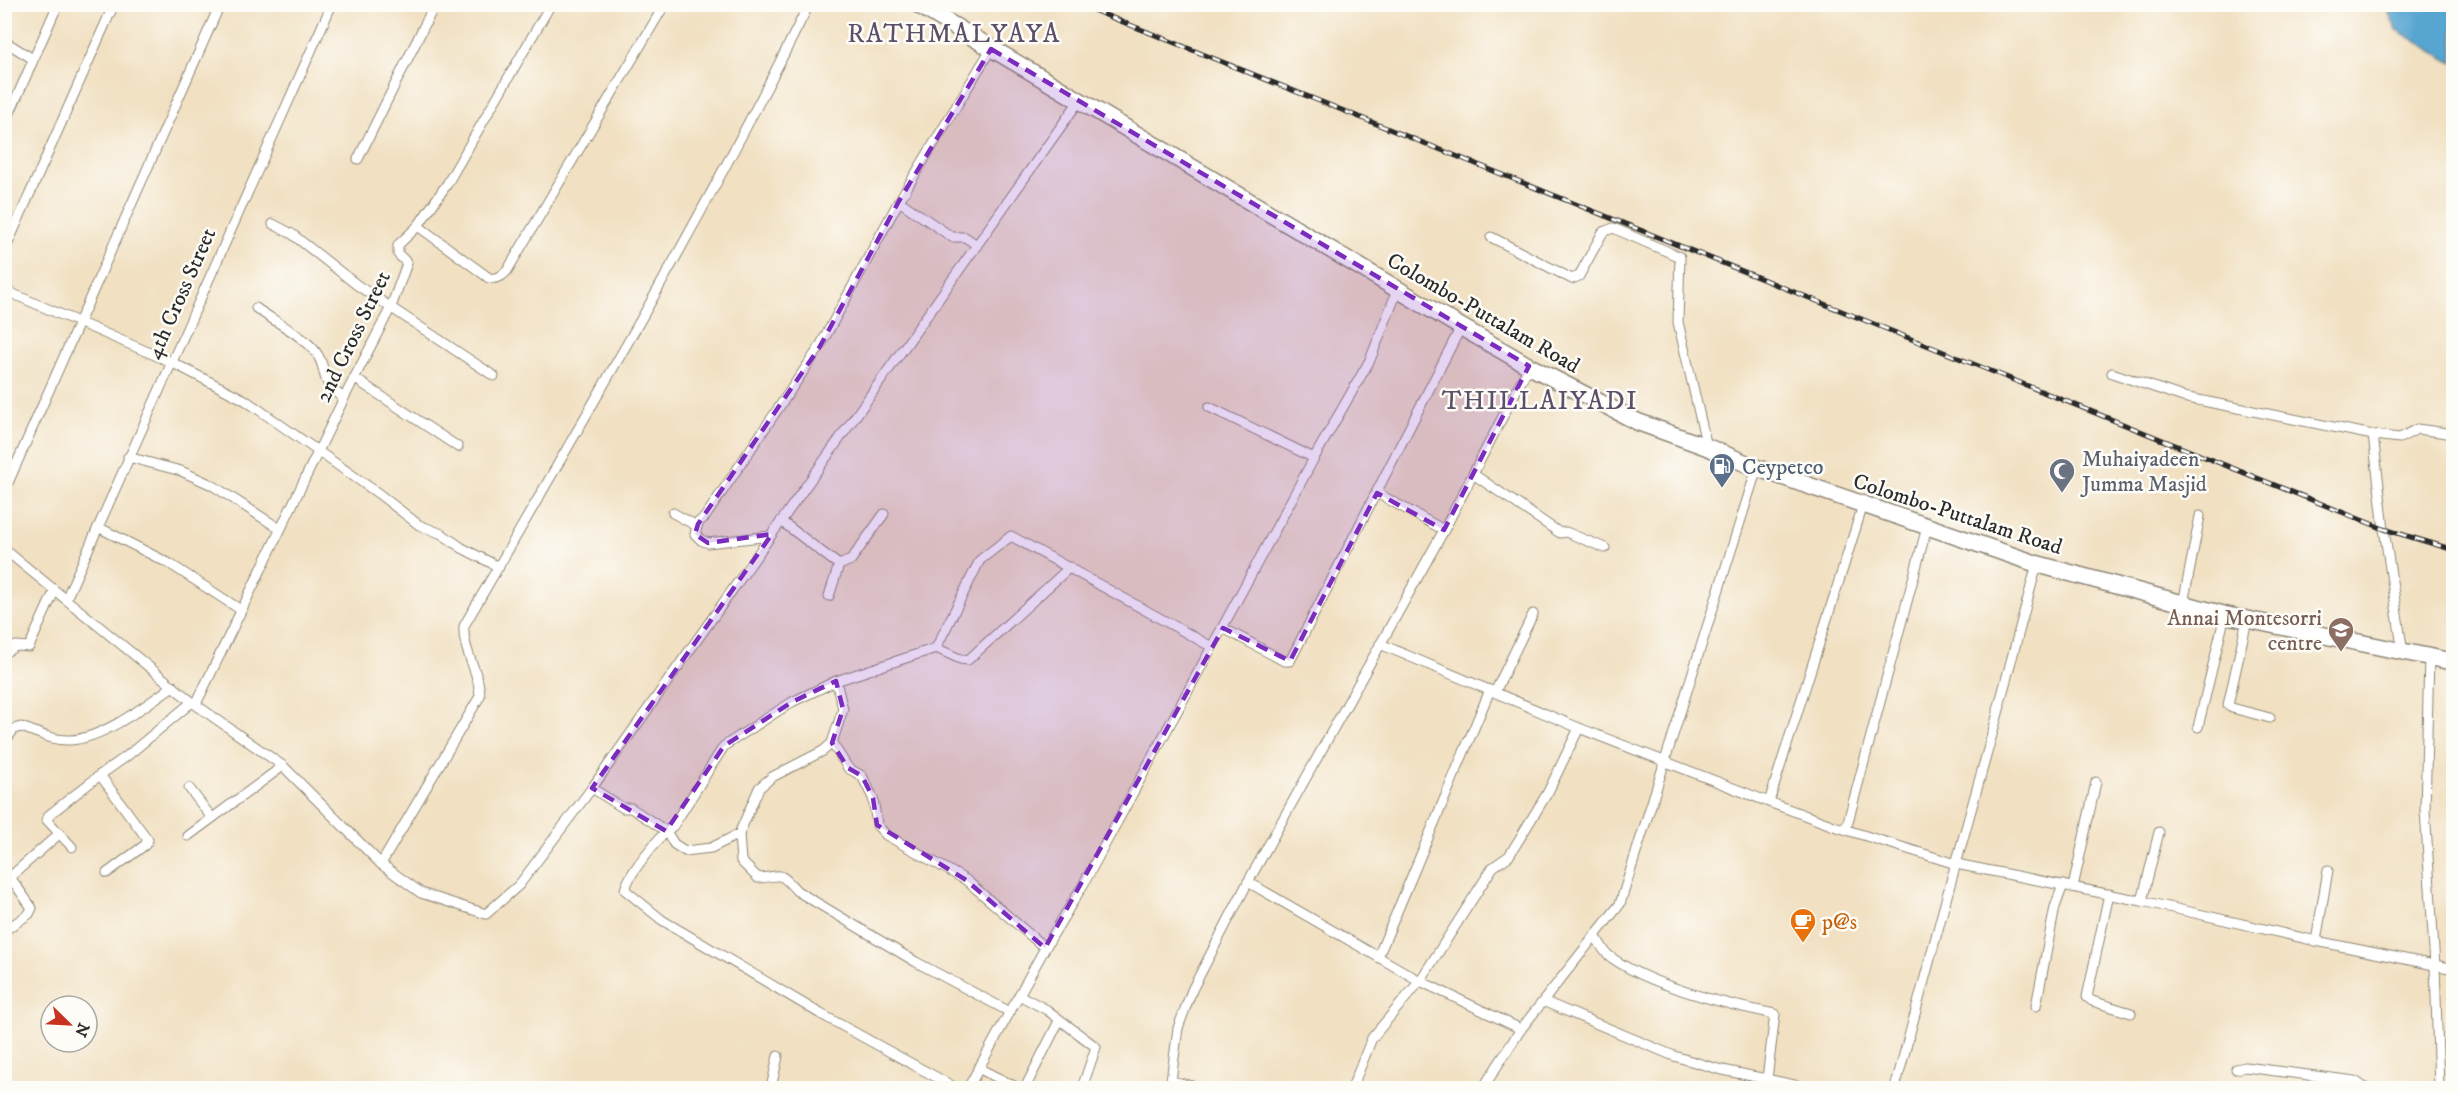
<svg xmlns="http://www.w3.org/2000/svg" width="2458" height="1093" viewBox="0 0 2458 1093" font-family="'IM FELL DW Pica',serif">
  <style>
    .water { fill: #57a6d1; stroke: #41687e; stroke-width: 1.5 }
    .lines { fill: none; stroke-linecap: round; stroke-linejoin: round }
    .street-casing { stroke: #8e8676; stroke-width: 11 }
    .highway-casing { stroke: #8e8676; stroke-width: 19 }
    .street { stroke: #fff; stroke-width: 9 }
    .highway { stroke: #fff; stroke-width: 16 }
    .rail-casing { stroke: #2b2b2b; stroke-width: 5 }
    .rail { stroke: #fdfcf7; stroke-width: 3; stroke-dasharray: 9; stroke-linecap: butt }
    .marked { fill: #7b2cbf; fill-opacity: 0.2; stroke: #7b2cbf; stroke-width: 4.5; stroke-dasharray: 12 8; stroke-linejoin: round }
    .labels { text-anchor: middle; stroke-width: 5; stroke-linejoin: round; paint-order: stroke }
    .street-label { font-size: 22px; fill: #2b2b2b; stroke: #fdfcf7 }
    .worship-label { font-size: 22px; fill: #5b616d; stroke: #fdfcf7; text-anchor: start }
    .service-label { font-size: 22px; fill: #4e5e75; stroke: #fdfcf7; text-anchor: start }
    .education-label { font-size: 22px; fill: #785e54; stroke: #fdfcf7; text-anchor: end }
    .food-label { font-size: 22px; fill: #c56008; stroke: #fdfcf7; text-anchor: start }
    .quarter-label { font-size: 26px; letter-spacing: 1.5px; fill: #5c4f69; stroke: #fdfcf7 }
  </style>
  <rect width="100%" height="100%" fill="#fdfcf7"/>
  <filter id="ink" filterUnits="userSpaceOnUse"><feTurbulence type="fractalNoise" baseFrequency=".0167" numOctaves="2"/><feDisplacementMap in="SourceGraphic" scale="12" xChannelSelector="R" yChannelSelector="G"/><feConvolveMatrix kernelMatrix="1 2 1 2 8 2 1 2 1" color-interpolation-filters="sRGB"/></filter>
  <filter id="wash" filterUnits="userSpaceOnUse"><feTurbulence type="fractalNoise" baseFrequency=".008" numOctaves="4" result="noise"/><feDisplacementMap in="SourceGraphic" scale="24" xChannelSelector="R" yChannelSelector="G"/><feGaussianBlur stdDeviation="1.35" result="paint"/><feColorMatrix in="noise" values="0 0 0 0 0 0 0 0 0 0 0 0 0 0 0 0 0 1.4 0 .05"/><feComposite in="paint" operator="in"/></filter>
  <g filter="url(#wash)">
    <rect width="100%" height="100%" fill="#f1e0c1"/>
    <path class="water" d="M2385,5H2453V63L2397,30Z"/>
  </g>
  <g filter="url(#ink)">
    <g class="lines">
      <g class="street-casing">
        <g id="street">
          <path d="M4,41L33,59"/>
          <path d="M4,126L58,4"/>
          <path d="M358,159L435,4"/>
          <path d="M899,201L952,237H965L977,245"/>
          <path d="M273,224L292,234L357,285L494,376"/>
          <path d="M418,226L489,278C497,279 501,277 507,271L665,4"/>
          <path d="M1491,237L1572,279L1579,276L1603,232L1613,228L1680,257L1678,322L1707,447"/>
          <path d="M4,252L114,4"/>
          <path d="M4,290L171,362L245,400L379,494L419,525L442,534L462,548L499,567"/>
          <path d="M256,308C272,320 304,336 315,351C330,370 316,381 344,398"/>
          <path d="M2112,373L2183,397L2373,435L2400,438L2417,429L2454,434"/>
          <path d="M354,378L458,447"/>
          <path d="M1209,407L1314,458"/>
          <path d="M2373,435L2384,529L2403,653"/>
          <path d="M128,457L181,471L212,485L280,529"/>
          <path d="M1473,474L1560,533L1566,532L1605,548"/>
          <path d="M4,492L218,9L217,4"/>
          <path d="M1377,493L1444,530"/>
          <path d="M673,513L695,525L705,517L819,348L899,201L991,49"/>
          <path d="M781,521L839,565"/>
          <path d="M698,524L695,534L701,540L708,543L770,536"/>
          <path d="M98,527L170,564L241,610"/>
          <path d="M4,549L192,702L283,766L381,864L480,696C480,672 462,651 464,626C583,421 704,217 809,4"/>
          <path d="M839,565L851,560L884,514"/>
          <path d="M1070,567L968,660L960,659L936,648L980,560L1011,536L1212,647"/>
          <path d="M829,596L839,565"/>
          <path d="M66,599L332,4"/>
          <path d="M2183,604L2200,516"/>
          <path d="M2247,620L2228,705L2232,708L2270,718"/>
          <path d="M1223,628L1284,661H1290L1461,327"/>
          <path d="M1380,644L1579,728L1769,802L1834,826L1956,864"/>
          <path d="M936,648L836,681L792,702L724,746L673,826C660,835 628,874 625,890L662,920L819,1013L956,1088"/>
          <path d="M4,653L16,646L29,647L54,592"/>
          <path d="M2429,658L2425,810L2435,966L2439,1088"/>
          <path d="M1495,692L1533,614"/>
          <path d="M196,704L344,398L391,307L406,266L407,263L398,254V245L418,226L447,184L551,4"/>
          <path d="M2000,706L1956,864L2142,901L2316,941L2454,969"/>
          <path d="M1998,710L2037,564"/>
          <path d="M2198,727L2225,615"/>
          <path d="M4,743L14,729L21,727C36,732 53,741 70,740C103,739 146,705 173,686"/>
          <path d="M832,743L848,768L862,776L873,798L877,825L886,835L966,880L1045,948"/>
          <path d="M100,775L148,840L145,845L107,873"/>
          <path d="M189,788L212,818"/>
          <path d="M592,788L623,808H631L666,831L674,844L685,851L711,848L739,834L759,788L772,777L823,751L832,743L843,709L836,681"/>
          <path d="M1769,802L1863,505"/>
          <path d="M1846,829L1927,527"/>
          <path d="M739,834L741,861L758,878C783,877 777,869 797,891L916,962L1010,1012"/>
          <path d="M188,836L283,766"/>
          <path d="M72,847L47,820L49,815L100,775L127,756L192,702"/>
          <path d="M381,864L421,893L486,914L519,885L592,788L1079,101"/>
          <path d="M1248,882L1420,981L1372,1038L1352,1088"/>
          <path d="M2073,887L2096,782"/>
          <path d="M2109,894L2087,997L2092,1001L2131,1013"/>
          <path d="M2142,901L2159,832"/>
          <path d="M4,931L29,914L32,908L10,877L59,834"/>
          <path d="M1595,935C1599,942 1603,950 1608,955C1648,986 1725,1004 1775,1014L1767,1079"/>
          <path d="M2316,941L2328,870"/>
          <path d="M1378,957L1490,690"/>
          <path d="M1019,995L1047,1010L1096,1047L1082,1088"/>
          <path d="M1545,1002L1674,1056L1718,1069L1809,1088"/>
          <path d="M2036,1006L2055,907L2063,885"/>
          <path d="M1521,1029L1420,981L1493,867L1509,856L1548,792L1579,728"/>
          <path d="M978,1068L1018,1088"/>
          <path d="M2236,1069L2245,1067L2355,1081L2365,1088"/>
          <path d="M1171,1081L1201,1088"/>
          <path d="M771,1088L778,1056"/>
          <path d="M968,1088L1045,948L1083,885L1314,458L1370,360L1398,289"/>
          <path d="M1025,1088L1059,1021"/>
          <path d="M1170,1088L1178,1028L1192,990L1248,882L1444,530L1529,366"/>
          <path d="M1483,1088L1521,1029L1620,904L1757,468"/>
          <path d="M1895,1088L1957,859"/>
        </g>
      </g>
      <g class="highway-casing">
        <path id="highway" d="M917,4L1461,327L1529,366L1638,422L1707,447L1757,468L2037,564L2225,615L2454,662"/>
      </g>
      <use href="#street" class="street"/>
      <use href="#highway" class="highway"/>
      <g class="rail-casing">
        <path id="rail" d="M1078,4L2384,529L2454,550"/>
      </g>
      <use href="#rail" class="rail"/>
    </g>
  </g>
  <path class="marked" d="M991,49L1529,366L1444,530L1377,493L1290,661L1223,628L1045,948L966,880L877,825L873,798L862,776L848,768L832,743L843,709L836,681L792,702L724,746L666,831L592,788L772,534L708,543L695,534L698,524L819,348L899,201Z"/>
  <defs>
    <g id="fuel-pin" transform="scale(1.35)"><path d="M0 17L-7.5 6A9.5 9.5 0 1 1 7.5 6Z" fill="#5c6f8a" stroke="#fdfcf7"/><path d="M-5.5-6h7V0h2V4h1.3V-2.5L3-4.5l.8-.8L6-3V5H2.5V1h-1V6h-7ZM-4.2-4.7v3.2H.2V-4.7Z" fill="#fff"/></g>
    <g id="mosque-pin" transform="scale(1.35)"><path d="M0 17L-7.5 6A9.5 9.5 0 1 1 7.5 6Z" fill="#6b7280" stroke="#fdfcf7"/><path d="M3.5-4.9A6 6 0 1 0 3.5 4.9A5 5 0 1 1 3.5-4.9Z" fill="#fff"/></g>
    <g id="school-pin" transform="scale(1.35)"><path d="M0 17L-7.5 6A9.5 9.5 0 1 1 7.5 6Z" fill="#8d6e63" stroke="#fdfcf7"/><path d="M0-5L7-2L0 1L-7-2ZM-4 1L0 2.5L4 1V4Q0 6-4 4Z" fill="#fff"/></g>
    <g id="cafe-pin" transform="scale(1.35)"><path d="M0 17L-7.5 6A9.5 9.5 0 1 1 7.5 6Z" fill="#e8710a" stroke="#fdfcf7"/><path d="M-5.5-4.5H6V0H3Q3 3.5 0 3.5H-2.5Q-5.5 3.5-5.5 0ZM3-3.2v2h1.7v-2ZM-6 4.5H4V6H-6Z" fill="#fff"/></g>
  </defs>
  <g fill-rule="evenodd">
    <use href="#fuel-pin" x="1722" y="466"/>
    <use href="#mosque-pin" x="2062" y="471"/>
    <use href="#school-pin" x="2341" y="630"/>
    <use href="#cafe-pin" x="1803" y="921"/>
  </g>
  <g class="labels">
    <g class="street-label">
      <text transform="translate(180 293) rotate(-66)" y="8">4th Cross Street</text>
      <text transform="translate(1484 312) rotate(30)" y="8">Colombo-Puttalam Road</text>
      <text transform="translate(352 336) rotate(-64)" y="8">2nd Cross Street</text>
      <text transform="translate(1958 513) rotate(18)" y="8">Colombo-Puttalam Road</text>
    </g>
    <g class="worship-label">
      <text x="2082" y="466">Muhaiyadeen<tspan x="2082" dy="25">Jumma Masjid</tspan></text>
    </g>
    <g class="service-label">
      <text x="1742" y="474">Ceypetco</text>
    </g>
    <g class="education-label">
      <text x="2322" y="625">Annai Montesorri<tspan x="2322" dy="25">centre</tspan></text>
    </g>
    <g class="food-label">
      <text x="1822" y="929">p@s</text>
    </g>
    <g class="quarter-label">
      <text x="954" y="42">RATHMALYAYA</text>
      <text x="1540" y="409">THILLAIYADI</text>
    </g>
  </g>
  <rect width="2458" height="1093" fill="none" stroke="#fdfcf7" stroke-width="24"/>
  <g transform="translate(69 1024) rotate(114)"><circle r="28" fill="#fdfcf7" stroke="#a9a8a5" stroke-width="1.5"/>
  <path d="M0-4.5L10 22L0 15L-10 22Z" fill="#c8321e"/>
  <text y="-9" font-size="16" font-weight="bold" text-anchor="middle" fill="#2b2b2b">N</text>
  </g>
</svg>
